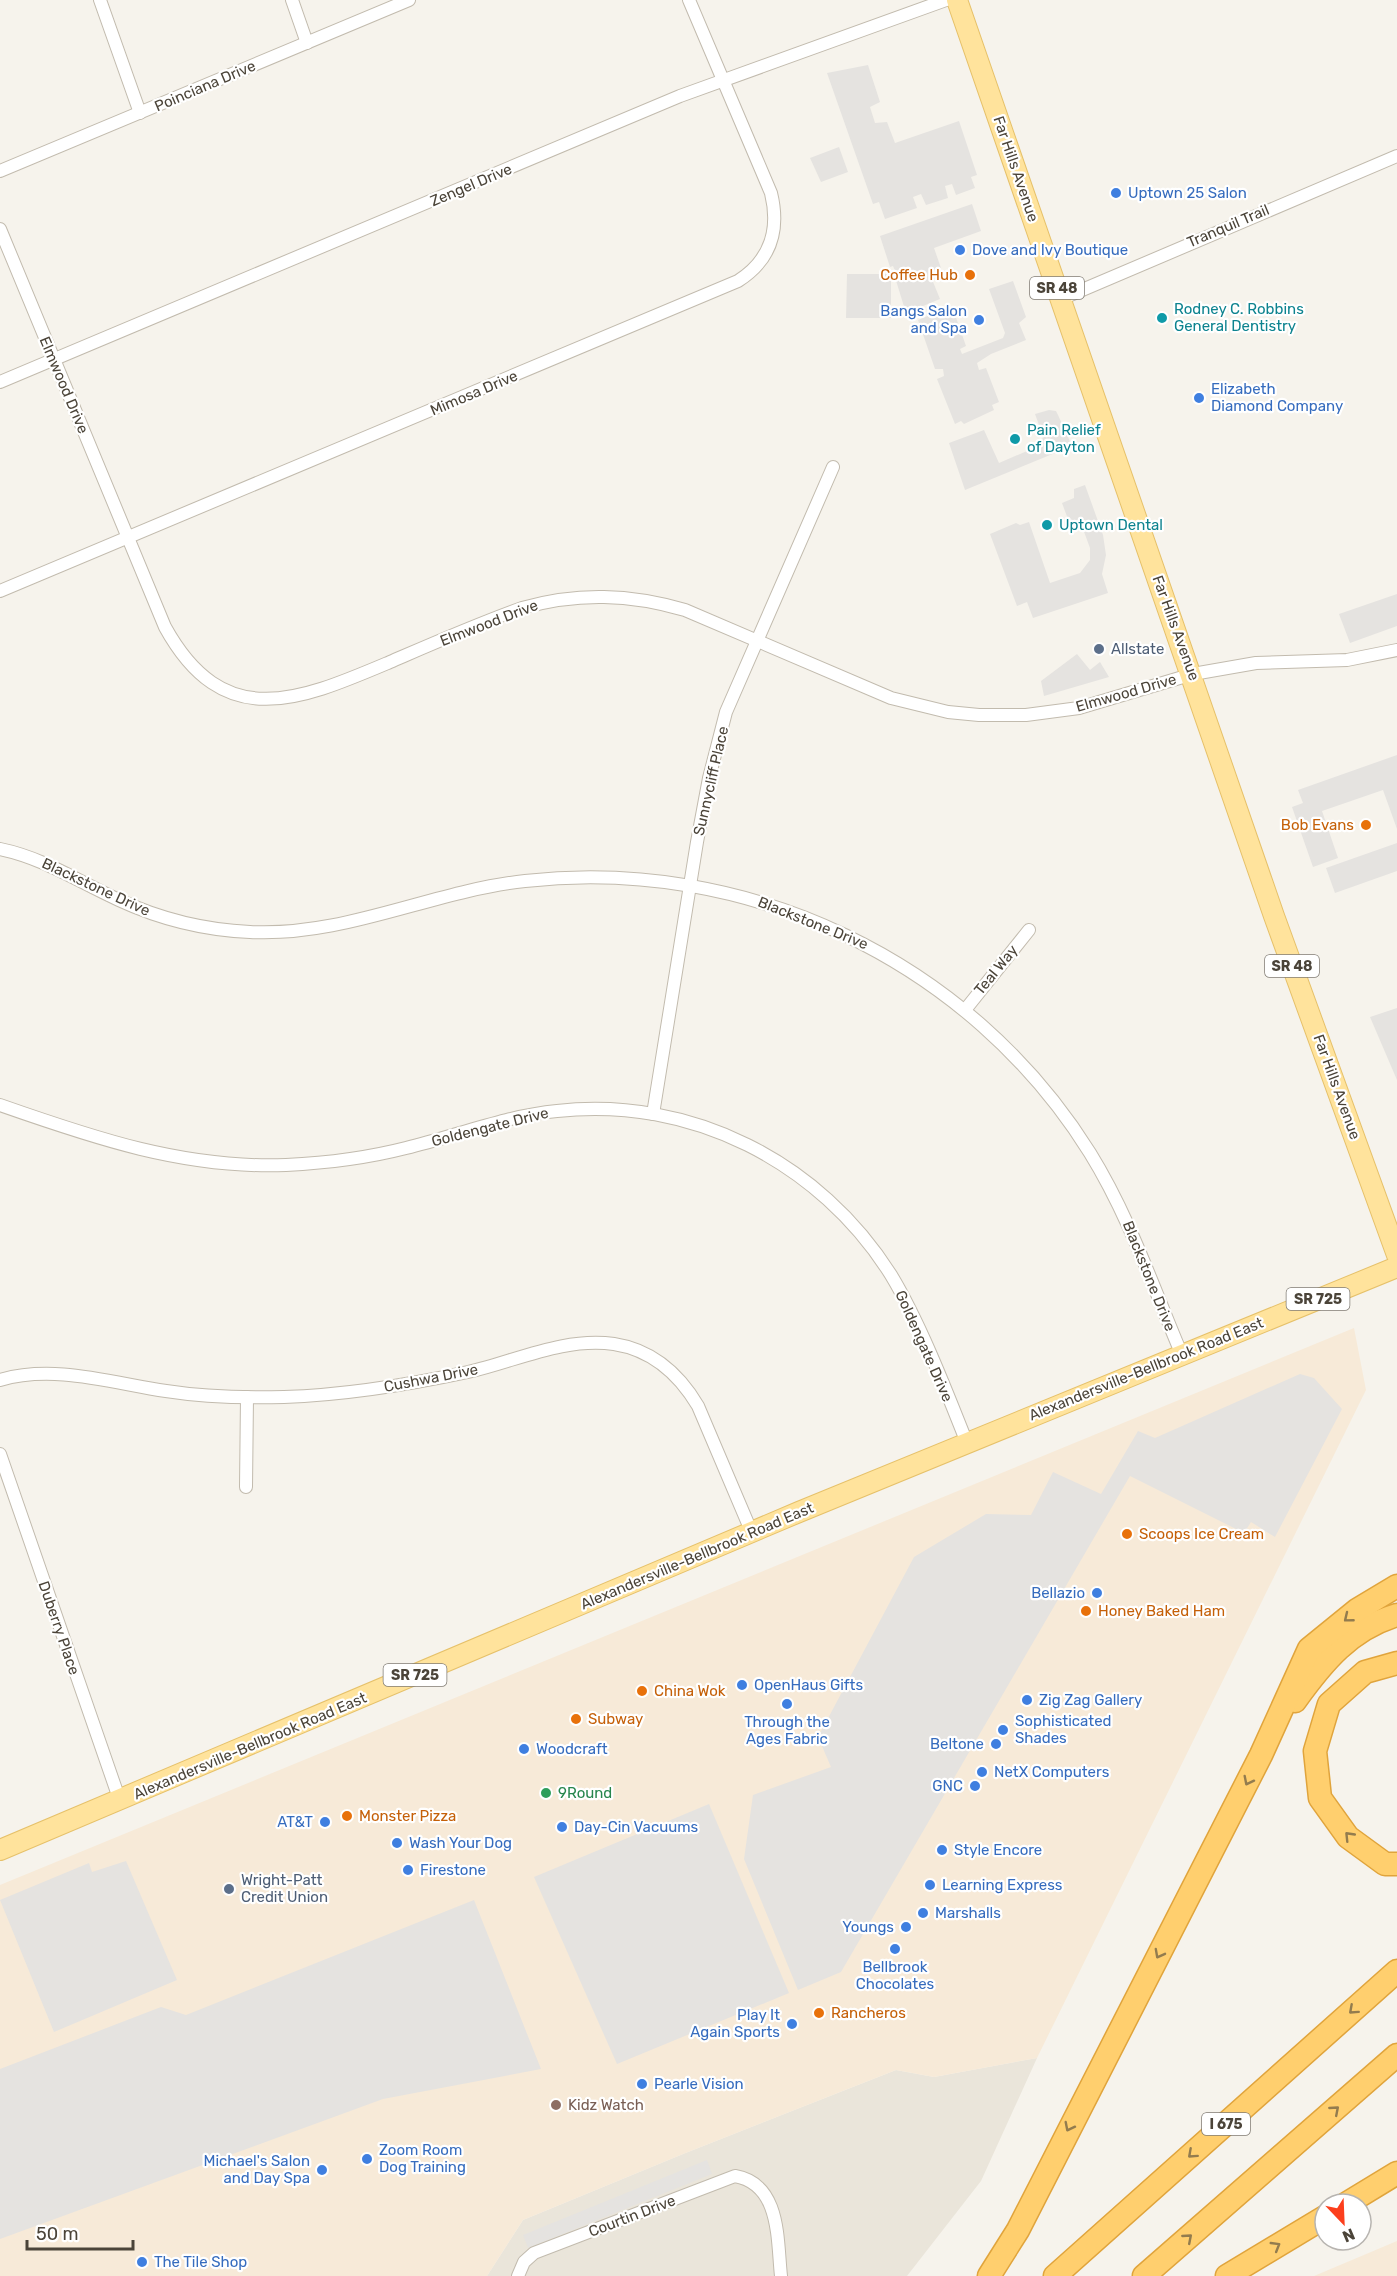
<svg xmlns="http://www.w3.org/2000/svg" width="1397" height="2276" viewBox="0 0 1397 2276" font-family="Rubik,sans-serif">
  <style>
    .residential { fill: #eae5da }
    .commercial { fill: #f7ead8 }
    .parking { fill: #e5e3e0 }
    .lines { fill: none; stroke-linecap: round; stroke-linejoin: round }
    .minor-casing { stroke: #c2bbae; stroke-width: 14 }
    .primary-casing { stroke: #e6c16a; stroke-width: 22 }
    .motorway-casing { stroke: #e0a43c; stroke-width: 25 }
    .minor { stroke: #fff; stroke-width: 12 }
    .primary { stroke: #ffe39c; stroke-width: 20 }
    .motorway { stroke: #ffcf6e; stroke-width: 22 }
    .oneway { stroke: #937c4e }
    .shop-dot { fill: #3f7fe0; stroke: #fff; stroke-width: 2 }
    .food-dot { fill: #e8710a; stroke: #fff; stroke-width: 2 }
    .culture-dot { fill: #0f9aa8; stroke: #fff; stroke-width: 2 }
    .service-dot { fill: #5c6f8a; stroke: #fff; stroke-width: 2 }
    .leisure-dot { fill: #2e9e5b; stroke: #fff; stroke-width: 2 }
    .education-dot { fill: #8d6e63; stroke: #fff; stroke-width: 2 }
    .labels { text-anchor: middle; stroke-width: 4.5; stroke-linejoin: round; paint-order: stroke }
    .shield { fill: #fff; stroke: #817c74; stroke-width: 1.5 }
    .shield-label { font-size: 14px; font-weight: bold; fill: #4b4439 }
    .street-label { font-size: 15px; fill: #4b4439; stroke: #fff }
    .shop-label { font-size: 15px; fill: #366cbe; stroke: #fff; text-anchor: start }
    .food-label { font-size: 15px; fill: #c56008; stroke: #fff; text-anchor: start }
    .culture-label { font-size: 15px; fill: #0d838f; stroke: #fff; text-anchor: start }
    .service-label { font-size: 15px; fill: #4e5e75; stroke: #fff; text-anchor: start }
    .leisure-label { font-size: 15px; fill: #27864d; stroke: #fff; text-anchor: start }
    .education-label { font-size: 15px; fill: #785e54; stroke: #fff; text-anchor: start }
  </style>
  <rect width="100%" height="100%" fill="#f6f3ec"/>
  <path class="residential" d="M1037,2058L981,2181L907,2276H487L523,2220L683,2154L896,2070L934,2077Z"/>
  <g class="commercial">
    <path d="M1354,1328L1366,1390L1037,2058L934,2077L896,2070L683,2154L523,2220L487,2276H0V1885Z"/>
    <path d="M1397,2241V2276H1314Z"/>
  </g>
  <g class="parking">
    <path d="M868,65L880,102L870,107L875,123L887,122L895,143L959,121L977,175L971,177L975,188L956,195L952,184L945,186L948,198L926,205L921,194L913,197L917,208L885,219L879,202L873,204L827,73Z"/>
    <path d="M839,147L848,172L821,182L810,158Z"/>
    <path d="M972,204L981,231L934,248L941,268L929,272L940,299L906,313L894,274L896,273L893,266L890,267L880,236Z"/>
    <path d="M847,274H891V318H846Z"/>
    <path d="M1013,281L1026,317L1019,323L1026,340L991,354L977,363L979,370L986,368L999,402L992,405L994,410L964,424L961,421L955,424L937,379L944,376L943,369H935L918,320L952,306L966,346L960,349L962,354L1003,338L1005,333L989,289Z"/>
    <path d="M1049,410L1056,411L1058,415L1072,446L965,490L949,443L984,430L999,463L1041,445L1043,436L1035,414Z"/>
    <path d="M1085,485L1103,535L1106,555L1102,574L1108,593L1033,618L1027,602L1017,606L990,534L1016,523L1020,525L1029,522L1050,583L1080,573L1090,560V548L1083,529L1072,530L1062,503L1074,498V489Z"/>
    <path d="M1397,594V626L1350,643L1339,614Z"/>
    <path d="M1077,654L1090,670L1100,662L1109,677L1044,696L1041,681Z"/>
    <path d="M1397,755V829L1383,790L1322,811L1338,858L1313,867L1292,807L1303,803L1298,790Z"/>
    <path d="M1397,843V871L1335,893L1326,868Z"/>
    <path d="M1397,1008V1080L1370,1017Z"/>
    <path d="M1300,1374L1314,1378L1342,1409L1275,1537L1251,1522L1244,1533L1130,1476L841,1972L798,1990L744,1859L753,1795L831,1767L818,1737L914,1557L986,1514L1031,1515L1053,1472L1101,1494L1138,1431L1155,1438Z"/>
    <path d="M709,1804L789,1993L617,2064L534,1877Z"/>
    <path d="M126,1861L177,1980L54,2032L0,1900L89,1863L92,1872Z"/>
    <path d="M474,1900L541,2069L383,2099L0,2239V2069L161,2007L186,2015Z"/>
    <path d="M707,2160L712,2174L528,2248L523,2235Z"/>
  </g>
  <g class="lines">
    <g class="minor-casing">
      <g id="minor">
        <path d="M100,0L140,113"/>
        <path d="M292,0L307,43"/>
        <path d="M0,171L409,0"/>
        <path d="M0,229L165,627C224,734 300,700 390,662C434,643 477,624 522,608C578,592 630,594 685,610L891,698L948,712L979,715H1026L1079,708L1193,674L1256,663L1347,660L1397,650"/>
        <path d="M1061,299L1397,156"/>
        <path d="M0,382L680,96L946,0"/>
        <path d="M0,591L738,281C771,260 780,230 771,193L689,0"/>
        <path d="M0,849C44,858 79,882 119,900C160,919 205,930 250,932C345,937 432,891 525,881C748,856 970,961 1090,1153C1129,1216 1153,1287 1182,1355"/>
        <path d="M965,1010L1029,930"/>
        <path d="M0,1105C94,1138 185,1169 286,1165C326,1163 367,1158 406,1148C456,1136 505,1116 557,1111C691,1096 820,1162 891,1275C920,1323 946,1390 967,1443"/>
        <path d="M653,1114L697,842L709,778L726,712L833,467"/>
        <path d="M0,1380C54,1364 112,1383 166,1391C204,1397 245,1398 284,1397C347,1395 407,1385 468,1372C516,1361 564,1337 614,1344C653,1350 679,1374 698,1406L752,1533"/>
        <path d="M0,1454L120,1801"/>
        <path d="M246,1487L247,1397"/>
        <path d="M518,2276L524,2262L534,2253L735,2176C781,2184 777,2240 781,2276"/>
      </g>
    </g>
    <g class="primary-casing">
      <g id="primary">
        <path d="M957,0L1274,916L1397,1255"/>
        <path d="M0,1850L799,1512L1397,1267"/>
      </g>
    </g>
    <g class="motorway-casing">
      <g id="motorway">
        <path d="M1397,1663L1365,1672L1329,1704L1315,1751L1320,1798L1348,1837L1385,1864H1397"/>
        <path d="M1295,1701C1323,1662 1350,1629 1397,1615"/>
        <path d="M1346,2204L1397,2173"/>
        <path d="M989,2276L1018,2230L1261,1755L1309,1649L1357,1610L1397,1586"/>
        <path d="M1055,2276L1397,1971"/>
        <path d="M1144,2276L1397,2055"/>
        <path d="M1227,2276L1325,2217"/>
      </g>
    </g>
    <use href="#minor" class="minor"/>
    <use href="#primary" class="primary"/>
    <use href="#motorway" class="motorway"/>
  </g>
  <defs><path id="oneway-chevron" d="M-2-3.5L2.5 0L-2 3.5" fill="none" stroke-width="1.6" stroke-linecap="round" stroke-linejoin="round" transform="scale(1.5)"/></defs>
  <g class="oneway">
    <use href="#oneway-chevron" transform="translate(1348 1618) rotate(141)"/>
    <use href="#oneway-chevron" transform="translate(1248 1781) rotate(117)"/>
    <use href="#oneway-chevron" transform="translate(1349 1836) rotate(-134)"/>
    <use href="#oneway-chevron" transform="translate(1159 1954) rotate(118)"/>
    <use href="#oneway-chevron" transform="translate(1353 2010) rotate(138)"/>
    <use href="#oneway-chevron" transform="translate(1335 2110) rotate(-41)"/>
    <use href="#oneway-chevron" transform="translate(1069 2127) rotate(117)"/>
    <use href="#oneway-chevron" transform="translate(1192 2154) rotate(138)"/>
    <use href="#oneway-chevron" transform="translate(1188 2238) rotate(-41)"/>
    <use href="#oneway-chevron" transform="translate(1276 2246) rotate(-31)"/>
  </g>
  <g class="shop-dot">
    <circle cx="1116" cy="193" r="6"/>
    <circle cx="960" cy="250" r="6"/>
    <circle cx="979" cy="320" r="6"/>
    <circle cx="1199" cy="398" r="6"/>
    <circle cx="1097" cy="1593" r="6"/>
    <circle cx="742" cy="1685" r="6"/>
    <circle cx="1027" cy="1700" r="6"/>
    <circle cx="787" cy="1704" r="6"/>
    <circle cx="1003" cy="1730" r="6"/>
    <circle cx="996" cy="1744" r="6"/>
    <circle cx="524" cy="1749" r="6"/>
    <circle cx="982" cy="1772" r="6"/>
    <circle cx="975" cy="1786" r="6"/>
    <circle cx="325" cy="1822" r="6"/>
    <circle cx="562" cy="1827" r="6"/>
    <circle cx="397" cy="1843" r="6"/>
    <circle cx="942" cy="1850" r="6"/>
    <circle cx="408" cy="1870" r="6"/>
    <circle cx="930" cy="1885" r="6"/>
    <circle cx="923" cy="1913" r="6"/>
    <circle cx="906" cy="1927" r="6"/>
    <circle cx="895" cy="1949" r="6"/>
    <circle cx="792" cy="2024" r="6"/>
    <circle cx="642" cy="2084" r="6"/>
    <circle cx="367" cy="2159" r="6"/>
    <circle cx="322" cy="2170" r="6"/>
    <circle cx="142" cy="2262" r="6"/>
  </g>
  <g class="food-dot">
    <circle cx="970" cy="275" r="6"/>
    <circle cx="1366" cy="825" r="6"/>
    <circle cx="1127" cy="1534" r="6"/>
    <circle cx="1086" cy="1611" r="6"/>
    <circle cx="642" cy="1691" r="6"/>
    <circle cx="576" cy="1719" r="6"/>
    <circle cx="347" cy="1816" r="6"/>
    <circle cx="819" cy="2013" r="6"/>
  </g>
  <g class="culture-dot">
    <circle cx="1162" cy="318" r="6"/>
    <circle cx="1015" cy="439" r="6"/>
    <circle cx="1047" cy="525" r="6"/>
  </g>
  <g class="service-dot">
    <circle cx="1099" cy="649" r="6"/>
    <circle cx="229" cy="1889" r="6"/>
  </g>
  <circle class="leisure-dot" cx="546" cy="1793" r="6"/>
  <circle class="education-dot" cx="556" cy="2105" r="6"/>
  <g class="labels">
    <g class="shield">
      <rect x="1030" y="277" width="54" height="22" rx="4.5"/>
      <rect x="1265" y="955" width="54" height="22" rx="4.5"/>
      <rect x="1286.5" y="1288" width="63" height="22" rx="4.5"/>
      <rect x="383.5" y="1664" width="63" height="22" rx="4.5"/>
      <rect x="1202" y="2113" width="48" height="22" rx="4.5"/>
    </g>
    <g class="shield-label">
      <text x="1057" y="293">SR 48</text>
      <text x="1292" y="971">SR 48</text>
      <text x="1318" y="1304">SR 725</text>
      <text x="415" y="1680">SR 725</text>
      <text x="1226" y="2129">I 675</text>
    </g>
    <g class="street-label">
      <text transform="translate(205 86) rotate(-23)" y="5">Poinciana Drive</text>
      <text transform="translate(1016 169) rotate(71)" y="5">Far Hills Avenue</text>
      <text transform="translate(471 185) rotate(-23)" y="5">Zengel Drive</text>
      <text transform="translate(1228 226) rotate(-23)" y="5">Tranquil Trail</text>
      <text transform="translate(64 385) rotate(67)" y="5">Elmwood Drive</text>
      <text transform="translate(474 393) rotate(-23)" y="5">Mimosa Drive</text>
      <text transform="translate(489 623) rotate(-21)" y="5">Elmwood Drive</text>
      <text transform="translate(1176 628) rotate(70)" y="5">Far Hills Avenue</text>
      <text transform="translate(1126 693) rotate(-16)" y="5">Elmwood Drive</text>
      <text transform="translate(711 781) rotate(-77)" y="5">Sunnycliff Place</text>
      <text transform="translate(96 887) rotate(25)" y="5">Blackstone Drive</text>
      <text transform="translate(813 923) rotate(22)" y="5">Blackstone Drive</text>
      <text transform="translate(996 970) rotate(-51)" y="5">Teal Way</text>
      <text transform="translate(1337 1087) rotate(70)" y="5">Far Hills Avenue</text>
      <text transform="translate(490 1127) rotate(-14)" y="5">Goldengate Drive</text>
      <text transform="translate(1149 1276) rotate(68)" y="5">Blackstone Drive</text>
      <text transform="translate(924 1346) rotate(66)" y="5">Goldengate Drive</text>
      <text transform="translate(1146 1369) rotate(-22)" y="5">Alexandersville-Bellbrook Road East</text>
      <text transform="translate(431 1378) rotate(-11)" y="5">Cushwa Drive</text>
      <text transform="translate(697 1556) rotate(-23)" y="5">Alexandersville-Bellbrook Road East</text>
      <text transform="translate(59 1628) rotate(71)" y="5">Duberry Place</text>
      <text transform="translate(250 1746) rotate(-23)" y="5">Alexandersville-Bellbrook Road East</text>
      <text transform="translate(632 2216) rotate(-21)" y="5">Courtin Drive</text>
    </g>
    <g class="shop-label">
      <text x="1128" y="198">Uptown 25 Salon</text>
      <text x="972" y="255">Dove and Ivy Boutique</text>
      <text x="967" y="316" text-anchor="end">Bangs Salon<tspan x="967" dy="17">and Spa</tspan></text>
      <text x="1211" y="394">Elizabeth<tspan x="1211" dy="17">Diamond Company</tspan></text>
      <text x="1085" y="1598" text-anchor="end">Bellazio</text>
      <text x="754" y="1690">OpenHaus Gifts</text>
      <text x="1039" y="1705">Zig Zag Gallery</text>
      <text x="1015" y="1726">Sophisticated<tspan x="1015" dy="17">Shades</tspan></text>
      <text x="787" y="1727" text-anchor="middle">Through the<tspan x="787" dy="17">Ages Fabric</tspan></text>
      <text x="984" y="1749" text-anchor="end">Beltone</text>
      <text x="536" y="1754">Woodcraft</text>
      <text x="994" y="1777">NetX Computers</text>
      <text x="963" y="1791" text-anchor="end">GNC</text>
      <text x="313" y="1827" text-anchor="end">AT&amp;T</text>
      <text x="574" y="1832">Day-Cin Vacuums</text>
      <text x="409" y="1848">Wash Your Dog</text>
      <text x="954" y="1855">Style Encore</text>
      <text x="420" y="1875">Firestone</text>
      <text x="942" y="1890">Learning Express</text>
      <text x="935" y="1918">Marshalls</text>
      <text x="894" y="1932" text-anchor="end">Youngs</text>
      <text x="895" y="1972" text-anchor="middle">Bellbrook<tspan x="895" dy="17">Chocolates</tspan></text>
      <text x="780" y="2020" text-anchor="end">Play It<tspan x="780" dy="17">Again Sports</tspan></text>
      <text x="654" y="2089">Pearle Vision</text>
      <text x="379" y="2155">Zoom Room<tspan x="379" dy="17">Dog Training</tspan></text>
      <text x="310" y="2166" text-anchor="end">Michael's Salon<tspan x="310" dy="17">and Day Spa</tspan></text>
      <text x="154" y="2267">The Tile Shop</text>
    </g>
    <g class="food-label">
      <text x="958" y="280" text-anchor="end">Coffee Hub</text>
      <text x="1354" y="830" text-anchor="end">Bob Evans</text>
      <text x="1139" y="1539">Scoops Ice Cream</text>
      <text x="1098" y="1616">Honey Baked Ham</text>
      <text x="654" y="1696">China Wok</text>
      <text x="588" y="1724">Subway</text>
      <text x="359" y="1821">Monster Pizza</text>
      <text x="831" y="2018">Rancheros</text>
    </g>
    <g class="culture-label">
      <text x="1174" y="314">Rodney C. Robbins<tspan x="1174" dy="17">General Dentistry</tspan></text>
      <text x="1027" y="435">Pain Relief<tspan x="1027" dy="17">of Dayton</tspan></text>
      <text x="1059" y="530">Uptown Dental</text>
    </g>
    <g class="service-label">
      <text x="1111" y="654">Allstate</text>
      <text x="241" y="1885">Wright-Patt<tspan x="241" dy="17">Credit Union</tspan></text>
    </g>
    <g class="leisure-label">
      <text x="558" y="1798">9Round</text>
    </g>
    <g class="education-label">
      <text x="568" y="2110">Kidz Watch</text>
    </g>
  </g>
  <g transform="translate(1343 2222) rotate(157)"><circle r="28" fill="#ffffff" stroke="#b7b4b0" stroke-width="1.5"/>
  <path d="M0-4.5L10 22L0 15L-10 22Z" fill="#fc3f1d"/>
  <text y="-9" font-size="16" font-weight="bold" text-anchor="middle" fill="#4b4439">N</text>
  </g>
  <path d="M27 2240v9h106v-9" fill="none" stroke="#4b4439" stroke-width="3"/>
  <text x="36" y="2240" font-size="18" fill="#4b4439" stroke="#ffffff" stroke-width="4.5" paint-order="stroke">50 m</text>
</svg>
